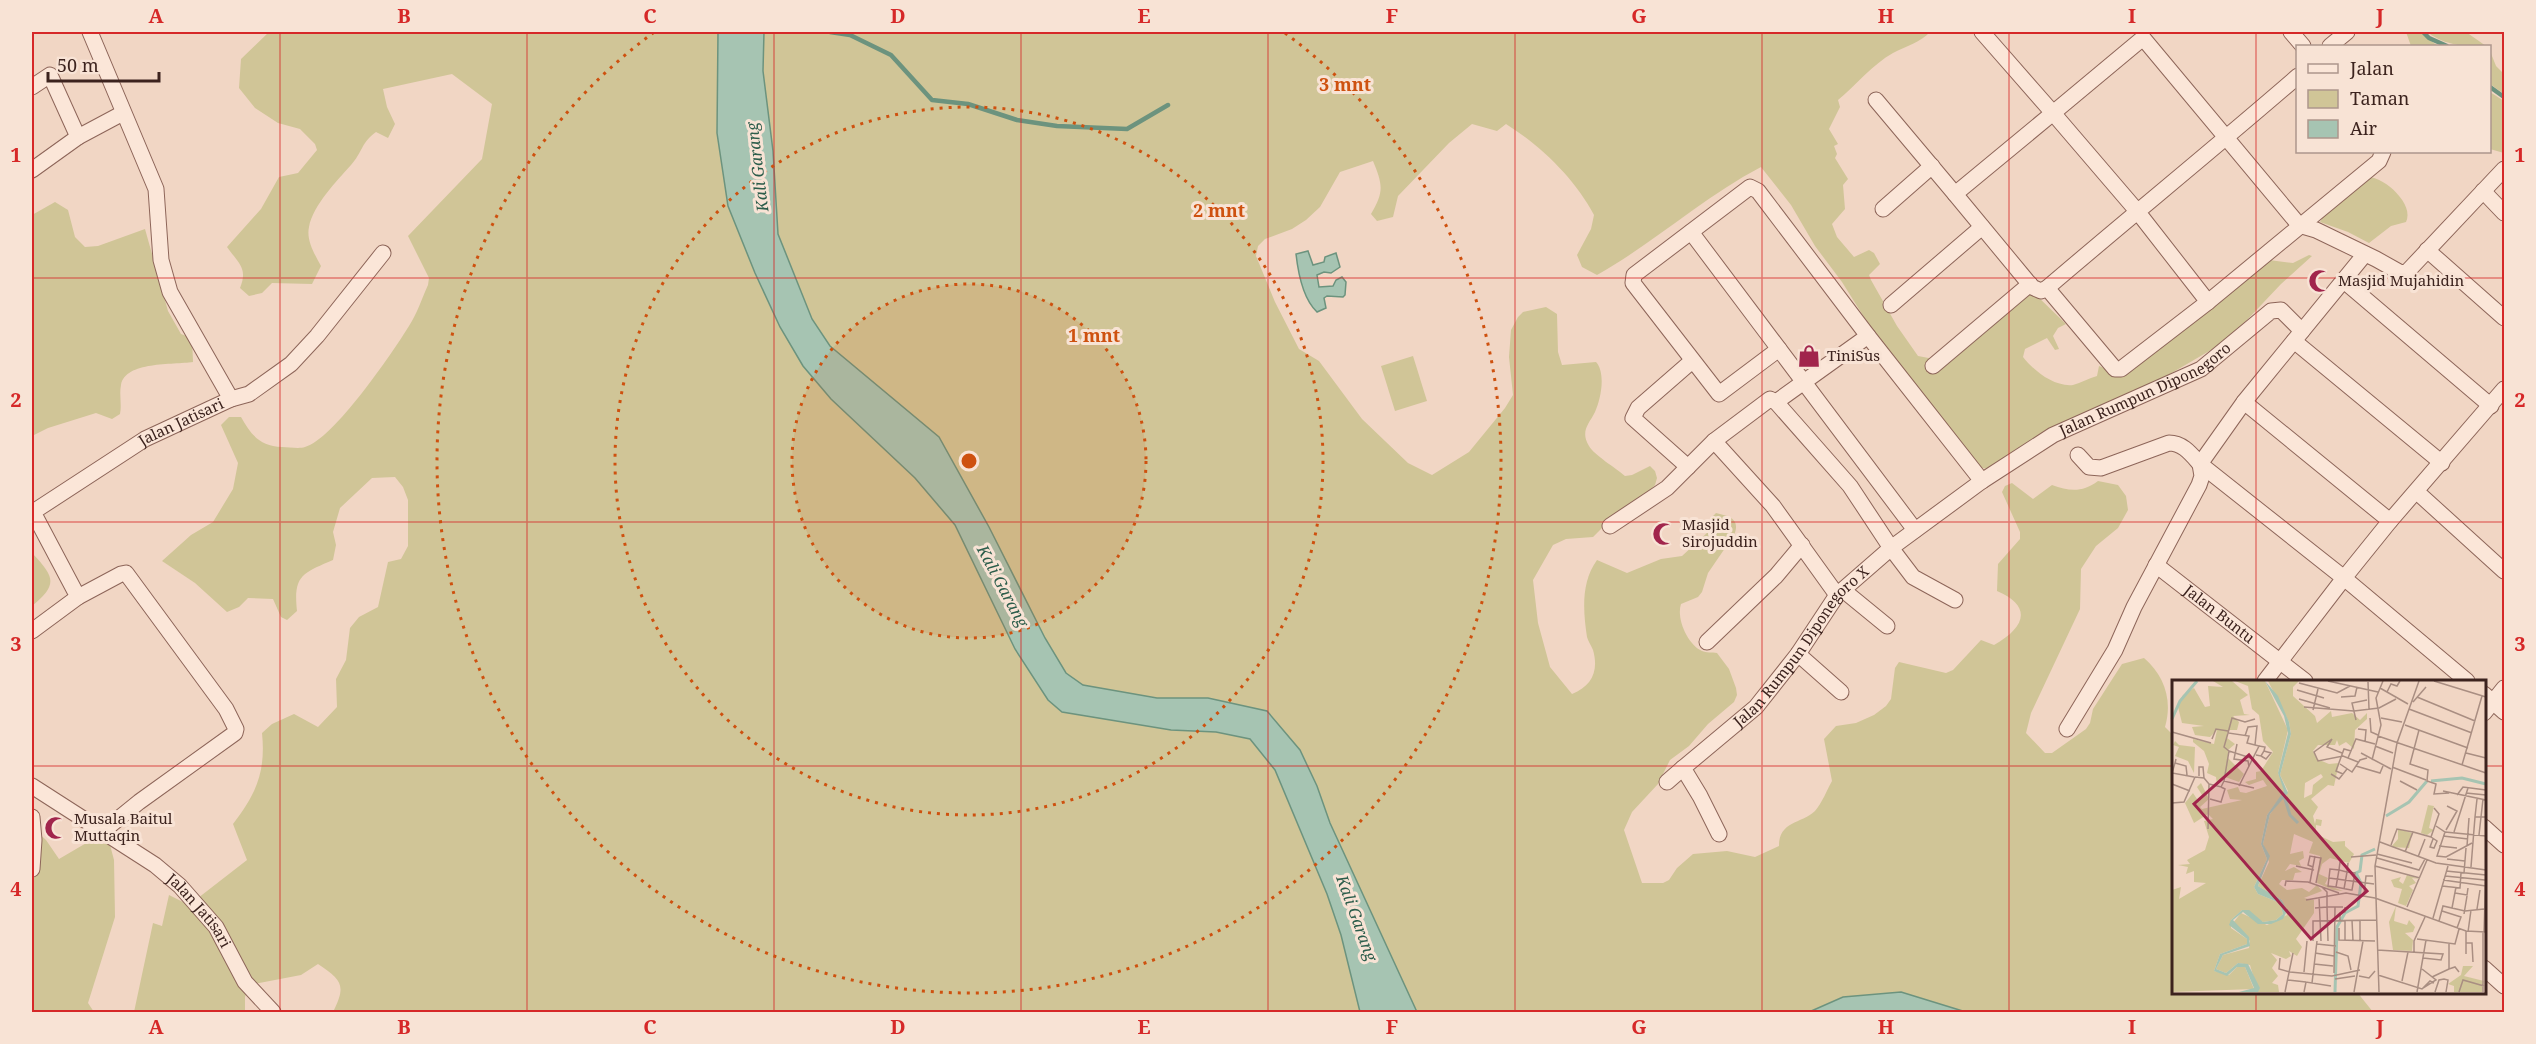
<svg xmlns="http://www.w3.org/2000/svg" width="2536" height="1044" viewBox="0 0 2536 1044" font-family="'Noto Serif',serif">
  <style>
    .green { fill: #d0c597 }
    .water { fill: #a6c4b2; stroke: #6c937e; stroke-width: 1.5 }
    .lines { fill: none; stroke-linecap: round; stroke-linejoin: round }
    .stream { stroke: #6c937e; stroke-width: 4.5 }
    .minor-casing { stroke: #8d6559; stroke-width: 17 }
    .minor { stroke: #fbe6d8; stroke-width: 15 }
    .grid { fill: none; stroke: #d62828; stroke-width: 1.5; stroke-opacity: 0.55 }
    .ring { fill: none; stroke: #ce510f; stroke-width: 3; stroke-dasharray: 3 6 }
    .labels { text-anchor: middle; stroke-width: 6; stroke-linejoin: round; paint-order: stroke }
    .poi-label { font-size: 15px; fill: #3c231e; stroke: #f8e3d5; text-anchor: start }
    .street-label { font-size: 15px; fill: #3c231e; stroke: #f8e3d5 }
    .water-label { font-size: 16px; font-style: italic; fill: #2c5d4b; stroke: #f8e3d5 }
    .inset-river { fill: none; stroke: #a6c4b2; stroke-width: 3 }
    .inset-road { fill: none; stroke: #a98e82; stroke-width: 1.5 }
    .view { fill: #a1254c; fill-opacity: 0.15; stroke: #a1254c; stroke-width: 3 }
    .inset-edge { fill: none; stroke: #3c231e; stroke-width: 3 }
    .centre { fill: #ce510f; stroke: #f8e3d5; stroke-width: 3 }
    .ring-label { font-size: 18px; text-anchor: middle; font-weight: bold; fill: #ce510f; stroke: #f8e3d5; stroke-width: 6; stroke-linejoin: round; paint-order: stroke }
    .neatline { fill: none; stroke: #d62828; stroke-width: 2 }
    .grid-label { font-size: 20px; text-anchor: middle; font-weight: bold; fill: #d62828 }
  </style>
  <rect width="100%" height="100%" fill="#f1d6c4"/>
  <g class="green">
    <path d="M269,32H718L717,133L728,206L755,273L780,327L803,366L831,399L915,478L955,525L1015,649L1048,700L1063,712L1171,730L1216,732L1250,739L1275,770L1327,894L1341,935L1360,1012H329L334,1010C347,984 340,979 318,964L301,975L249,985L245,997V1012H134L153,923L162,926L169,895L189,905L247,860L233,824C256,794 266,772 262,733L272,724L294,714L318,727L337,707L336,679L346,660L350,628L359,617L378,607L388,562L401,559L408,546V500L403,487L395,477L372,478L340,508L333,532L336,545L333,560C303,573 293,575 297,611L287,620L281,617L273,599L248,598L239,607L227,612L195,583L162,561L191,535L213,522L233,489L238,463L221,425L229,417H241C251,435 260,446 282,447C289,447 299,449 305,447C333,440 393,352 409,326C417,314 422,298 428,285L429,278L408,236L482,159L492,104L452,74L383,89L387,107L395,124L388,138L376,132C361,143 362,153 351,165C337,181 313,205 309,227C306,240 315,255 321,266L312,284L272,283L262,293L249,296L240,288C248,268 239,264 227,247L261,209L279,177L298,173L317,150L315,144L300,129L278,123L255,108L239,88L241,59Z"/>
    <path d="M764,32H1930C1921,42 1906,46 1893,53C1873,64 1856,85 1838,100L1840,107L1829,129L1838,144L1834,146L1837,154L1835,158L1848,179L1843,185L1845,209L1832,224L1837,237L1854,257L1869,250L1874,253L1880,264L1869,275L1871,280L1897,326L1918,356L1934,359L2028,293L2035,294L2066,324L2058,328L2053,336L2059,349L2055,350L2047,338L2025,349L2023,357C2034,371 2054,387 2073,385C2081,383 2089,378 2097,376L2099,366L2112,371L2269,260L2293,263L2309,255L2312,256L2281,284L2228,340L2158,381L2072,418L1991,469L1981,468L1872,330L1842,282L1815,246L1791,205L1761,167C1702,198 1654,243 1597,275L1582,267L1577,255L1591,229L1594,215C1575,179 1541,146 1506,124L1497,131L1472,124L1449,143L1398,196L1393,217L1377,221L1371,214C1384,192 1383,185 1373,161L1340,172L1320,207L1306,220L1292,229L1265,239L1258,246L1256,256L1275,302L1299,349L1319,361L1362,419L1408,463L1432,475L1469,452L1505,408L1513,395L1509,357L1511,330L1518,317L1523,312L1546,307L1557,314L1558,352L1562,365L1596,362C1606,373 1601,399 1595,412C1589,424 1580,431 1589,446C1594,455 1616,468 1625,476L1632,475L1650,466L1655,471L1657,478L1655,485L1627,515L1602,528L1593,537L1566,539L1553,545L1533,580L1538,623L1550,667L1572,694C1592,686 1599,671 1593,650C1591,645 1588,641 1587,637C1583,611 1581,582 1597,560L1627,573L1661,559L1682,556L1708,532L1711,518L1716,513C1729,516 1741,519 1734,535L1708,573L1702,592L1698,597L1681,604C1676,619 1688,645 1702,651C1706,653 1712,652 1717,653L1729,669L1736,688L1737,695L1734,702L1708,724L1689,746L1670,760L1658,784L1632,812L1624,830L1642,883H1663L1669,880L1677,868L1693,854L1727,851L1755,857L1779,846C1779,821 1801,824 1815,811C1822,803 1827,790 1832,781L1824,739L1836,726L1856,723L1874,715L1886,706L1891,699L1895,668L1899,662L1946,673L1953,670L1981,640L1994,645C2024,628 2034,607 1997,591L1998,564L2020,539V532L2002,492L2005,486L2012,483L2033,499L2052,485C2069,491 2082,493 2098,481L2118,485L2126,496L2128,510L2118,528L2096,546L2081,569L2080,609L2031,713L2026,733L2045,753H2052L2086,729L2090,723L2093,709L2122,664L2144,658C2164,675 2173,700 2165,727L2173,735V992H2357L2373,1012H1966L1901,992L1843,997L1809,1012H1417L1330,823L1317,786L1300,750L1267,711L1208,698H1157L1082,685L1066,673L1045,638L989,527L951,458L830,346L812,319L778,234L773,151L763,71Z"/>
    <path d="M2406,32H2419L2438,46H2411Z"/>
    <path d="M2427,32H2466L2486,46C2464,47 2444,45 2427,32Z"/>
    <path d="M2490,51L2496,66L2504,74V94L2490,84Z"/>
    <path d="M2490,92L2504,101V153L2490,149Z"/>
    <path d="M2368,177C2385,177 2415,205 2406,222L2391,226L2369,243L2348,232L2320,222L2328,209Z"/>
    <path d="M55,202L68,210L75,237L85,247L98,246L145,229L168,311L181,334L192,338L193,362C173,365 125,361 121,385C119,395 122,404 120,414L112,419L96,413L48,428L32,436V215Z"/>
    <path d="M1413,356L1427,401L1395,411L1381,366Z"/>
    <path d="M32,553C56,578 57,585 32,606Z"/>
    <path d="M32,827L46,840L59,859L100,835L110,845L114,860L115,917L88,1003L94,1012H32V968L34,965L32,961Z"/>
  </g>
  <g class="water">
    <path d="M718,32H764L763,71L773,151L778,234L812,319L830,346L939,437L989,527L1045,638L1066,673L1083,685L1157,698H1208L1267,711L1300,750L1317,786L1330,823L1417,1012H1360L1341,935L1327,894L1275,770L1250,739L1216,732L1171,730L1062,712L1048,700L1015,649L955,525L915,478L831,399L803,366L780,327L755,273L728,206L717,133Z"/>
    <path d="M1308,251L1313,265L1324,262L1325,257L1336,253L1340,267L1331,273L1324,272L1317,275L1319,287L1333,286L1336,280L1342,277L1346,282L1345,295L1343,297L1327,296L1324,298L1326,308L1317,312C1303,299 1298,272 1296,254Z"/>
    <path d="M1901,992L1966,1012H1809L1843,997Z"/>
  </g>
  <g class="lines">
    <g class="stream">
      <path d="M830,32L850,35L891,55L932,100L968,104L1017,120L1057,126L1127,129L1168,105"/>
      <path d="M2423,32L2429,38L2447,46"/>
      <path d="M2490,87L2504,97"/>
    </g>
    <g class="minor-casing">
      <g id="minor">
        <path d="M90,32L156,189L161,260L170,292L231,399"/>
        <path d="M1982,32L2053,113L2143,38L2299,225L2316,230L2376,259L2401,273L2407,272L2504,169"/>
        <path d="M2291,32L2303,46"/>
        <path d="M2330,46L2347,32"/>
        <path d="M32,87L50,75L78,137L123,113"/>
        <path d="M1876,100L1955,194"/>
        <path d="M32,170L78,137"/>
        <path d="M2483,191L2504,213"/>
        <path d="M1883,209L1932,166"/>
        <path d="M1691,232L1915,530"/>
        <path d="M2427,250L2504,318"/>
        <path d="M2344,281L2491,406"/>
        <path d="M2047,288L2115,369H2121L2208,302L2379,161L2383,152"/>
        <path d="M2208,302L2137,211L2053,113L1955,194L2032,287L2041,291L2047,288C2130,217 2215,148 2298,76"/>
        <path d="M1891,305L1982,227"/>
        <path d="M2294,341L2442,463"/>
        <path d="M1779,349L1719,394L1633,283L1634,275L1750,187L1758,191L1868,336L1982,481"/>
        <path d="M1933,366L2030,284"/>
        <path d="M1776,402L1850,486L1891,548L1913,577L1955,600"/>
        <path d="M2244,402L2390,521"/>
        <path d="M1714,441L1773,506L1837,595"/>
        <path d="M2078,455L2089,467L2101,468L2169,443C2183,443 2191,454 2200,464L2344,578L2265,681"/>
        <path d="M1688,467L1633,418L1638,408L1692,361"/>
        <path d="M2417,492L2504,571"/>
        <path d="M1610,526L1667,488L1714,441L1770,399L1776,402L1868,336"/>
        <path id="s1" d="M2156,565L2305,681"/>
        <path d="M1843,590L1887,626"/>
        <path d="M78,597L121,574L126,573L226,709L236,729L235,733L139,802L102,832"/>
        <path id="s2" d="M32,631L78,597L33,512L145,439L231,399L249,394L291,364L317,336L383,253"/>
        <path d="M1707,642L1776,576L1802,545"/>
        <path d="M1798,654L1841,692"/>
        <path d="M2467,681L2344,578L2390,521L2504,389"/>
        <path d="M2484,694L2504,712"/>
        <path d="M2484,713L2504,688"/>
        <path d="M2067,729L2115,650L2134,607L2199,485L2202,476L2200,464L2244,402L2365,254"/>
        <path d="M1667,782L1683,768"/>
        <path id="s3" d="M32,786L155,865L180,886L216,927L245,982L273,1012"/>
        <path d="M32,817L34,840L32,869"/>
        <path d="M2484,827L2504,845"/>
        <path id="s4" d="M1719,834L1700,796L1683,768L1756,707L1798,654L1837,595L1891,548L1982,481L2053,435L2201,369L2271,311L2281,310L2302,331"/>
        <path d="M2484,968L2504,986"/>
      </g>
    </g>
    <use href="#minor" class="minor"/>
  </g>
  <path class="grid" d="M280,32V1012M527,32V1012M774,32V1012M1021,32V1012M1268,32V1012M1515,32V1012M1762,32V1012M2009,32V1012M2256,32V681M32,278H2504M32,522H2504M32,766H2173M2484,766H2504M2256,992V1012"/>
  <circle cx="969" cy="461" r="177" fill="#ce510f" fill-opacity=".12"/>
  <g class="ring">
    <circle cx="969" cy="461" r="177"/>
    <circle cx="969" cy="461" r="354"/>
    <path d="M1285 33A532 532 0 1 1 653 33"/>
  </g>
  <defs>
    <g id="mosque-bare" transform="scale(1.8)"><path d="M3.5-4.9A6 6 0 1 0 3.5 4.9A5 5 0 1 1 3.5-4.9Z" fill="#a1254c" stroke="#f8e3d5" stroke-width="2.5" paint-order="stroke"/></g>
    <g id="shop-bare" transform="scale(1.8)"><path d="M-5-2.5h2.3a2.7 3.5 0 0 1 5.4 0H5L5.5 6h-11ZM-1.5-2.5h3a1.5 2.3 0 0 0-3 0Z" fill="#a1254c" stroke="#f8e3d5" stroke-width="2.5" paint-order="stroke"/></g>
  </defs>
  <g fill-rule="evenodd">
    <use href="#mosque-bare" x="2320" y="281"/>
    <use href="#shop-bare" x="1809" y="356"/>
    <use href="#mosque-bare" x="1664" y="534"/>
    <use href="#mosque-bare" x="56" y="828"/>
  </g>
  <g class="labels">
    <g class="poi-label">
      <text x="2338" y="286">Masjid Mujahidin</text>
      <text x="1827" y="361">TiniSus</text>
      <text x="1682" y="530">Masjid<tspan x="1682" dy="17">Sirojuddin</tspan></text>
      <text x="74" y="824">Musala Baitul<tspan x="74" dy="17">Muttaqin</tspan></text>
    </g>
    <g class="street-label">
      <text dy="5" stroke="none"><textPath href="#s4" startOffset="681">Jalan Rumpun Diponegoro</textPath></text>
      <text dy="5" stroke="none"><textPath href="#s2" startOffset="327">Jalan Jatisari</textPath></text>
      <text dy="5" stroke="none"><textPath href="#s1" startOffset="80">Jalan Buntu</textPath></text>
      <text dy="5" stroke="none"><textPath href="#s4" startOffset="246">Jalan Rumpun Diponegoro X</textPath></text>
      <text dy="5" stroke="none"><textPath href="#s3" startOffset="210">Jalan Jatisari</textPath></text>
    </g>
    <g class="water-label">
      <text transform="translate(757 167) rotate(-97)" y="6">Kali Garang</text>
      <text transform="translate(1003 586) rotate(62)" y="6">Kali Garang</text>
      <text transform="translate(1357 918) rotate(70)" y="6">Kali Garang</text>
    </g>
  </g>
  <g transform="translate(2172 680)">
    <rect width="314" height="314" fill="#f1d6c4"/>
    <path d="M41,1H60L76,15L68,20L72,34L78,35L61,36L67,42L65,50H56L55,58L63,64L56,70V78L72,94L67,102L53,97L45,105L44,97L35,93L37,84L32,71L21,62V59L42,64L45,50L38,57L23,55L20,47L32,46L10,43L6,27L11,15L22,8L33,27L38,26L36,6L51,7ZM63,1H93L116,50L106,93L113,111L95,135L89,164L95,179L82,207L86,214L108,223L111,234L104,240L91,242L70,230L59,240V248L75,259V264L48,274L42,291L57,295L65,287H73L82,309L0,312V210L9,207L7,219L34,203L22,202V191L14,194L16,187L6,185L18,184L15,180L33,170L37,157L32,141L41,139L36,134L22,143L13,123L21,113L27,122L30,115L25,107L29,103L37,119L28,127L30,129L70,120L58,119L55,110L66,107L68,112L74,113L95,106L91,100L77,105L73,102L84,99V92L89,91L101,72L91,61L87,35L80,29L76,6ZM96,1H127L121,7V16L143,36L145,43L159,31L160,37L180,33L188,40L195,33V39L183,50L182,69L174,62L167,66L165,60L163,65H146L141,71L145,79L157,84L167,83L162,106L156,105L139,119L146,127L141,136L143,144L144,139L150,140L149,146L144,145V154L161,162L173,161V166L182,174L177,183L158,178L150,184L147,194L156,198L153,204L171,211L161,210L145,203L148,176L137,173L141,162L122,154L118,174L131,171L132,178L127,181L129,186L118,184L113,191L122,187L130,192L123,193L121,200H110L107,204L115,210L130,208L137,212L145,205L150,211L132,218L142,220V233L124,259L130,267L125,276L117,271L119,276L114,279L99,273L105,280L100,288L106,296L100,303L106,305L107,312H86L78,285L66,283L54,293L44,289L51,275L77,268L78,261L61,243L69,233L95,245L115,235L110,220L86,206L97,182L91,164L98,134L116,111L108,95L119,54L117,42ZM149,94L151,97L141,105L140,114L132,118L133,103ZM3,61L7,65L23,67L22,93L16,81L3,76L7,67L1,65ZM256,125L262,126L257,148L262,150L255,155L249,153ZM226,149L240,153L237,168L219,167L226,159ZM235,195L248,199L240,198L244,203L237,206L241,210L234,226L226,223L230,209L222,207L219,200L229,197L227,201L231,204ZM224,226L222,241L235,245L237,240L243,247L241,252L233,253L241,260L240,271L221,270L217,242ZM291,286H301L292,296L312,301L310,312H282V306L276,304L289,295Z" fill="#d0c597" fill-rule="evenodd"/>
    <path d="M93,1L106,16L117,42L119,54L108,95L116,113L98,134L91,164L98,176L86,206L110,220L115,231L111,239L99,244H86L71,232L61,240L77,257L78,266L51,275L44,289L54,293L66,283L76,284L88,308L86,312H67L82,308L73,287H65L55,296L42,291L48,274L75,264V259L57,245L59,240L70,230H77L91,242L104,240L111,234L108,223L86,214L82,207L95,179L89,164L95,135L112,111L106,93L116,53L112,36Z" fill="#a6c4b2"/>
    <path class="inset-river" d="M0,39L8,21L25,1M259,101L290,98L314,104M112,116L118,135L126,143M214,136L237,122L255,101M163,312L165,247L173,233L186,226L189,203L184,193L188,191L190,175L203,169"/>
    <path class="inset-road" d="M156,1L206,12M262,1L314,17M196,2L197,29M127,3L165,13L178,6M208,8L236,24M125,10L152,18M215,12L219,4L225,6L228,1M169,17L183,16L185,7M245,17L303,41M127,19L158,28M241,22L254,7M132,27L182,31L207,28L224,19M237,29L300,53M141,30L146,9M198,38L199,52L206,55M209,38L230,42M184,40L180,23L195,20M233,45L296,68M186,49L194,50L193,62M247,50L238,84L256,90L255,101L264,104L262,114L277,113M0,52L39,63M56,53L52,67L57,71M73,56L76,47L85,46L83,65M206,56L314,93M40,59L44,49L56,51M65,64L62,79L76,81L77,87M203,66L221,73M170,73L155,67L160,59L142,72L146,81L171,76L186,82M189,73L219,89M294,73L314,78M84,75L89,76L92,71L93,67L87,66M89,76L94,79L99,73L92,71M176,78L184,59L203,64M4,79L3,83L14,86L15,95M200,80L209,45L204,18L211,1M3,83L0,93L22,97M168,84L180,92L188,80L195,78M290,85L310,16M184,86L208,93L211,86M220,87L254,100M159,94L167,99L175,89M171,94L164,91L172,69L179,71M27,96V87H31L32,98M52,101L57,71L82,79M228,101L245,110M0,104L18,111M37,104L49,107L52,101L82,108M67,106L87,66L75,63L77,56L56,53L60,38L73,42L83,39M271,111L314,120M294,113L314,115M285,115L291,107L314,110M38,119L49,122L53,109L49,107M0,123L12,122L23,97L32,98L37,104M303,137L305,119M264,146L273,152L314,156M36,149L37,104M274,150L285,131L275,126M273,152L265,176L274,177L300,163M282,152L296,108M307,155L311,119M271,156L296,159M259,157L267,134L262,128M259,157L265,161L262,168L258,167L261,159M208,162L264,183L314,190M219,165L225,149L241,152M267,166L285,168M295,166L297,138M233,172L241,152L259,157M205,174L240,183M179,177L204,175M246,177L253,159M205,178L247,190L253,179M275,179L293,181M168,182L167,190L175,192L172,209M124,186L142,190M203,186L248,198M141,187L136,185L138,176L149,178L144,203M299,187L303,137H314M274,191L314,195M292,193L294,168M273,196L313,200M157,198L202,204M271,200L314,206M138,202L143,176M113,206L114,201L136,202L167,213M270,206L288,208L289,193M164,207L167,190L158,189L156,206L164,207L179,210H180L183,193L175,192L176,183M283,213L295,215L296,208M192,214L194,196H201M147,217L149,261M203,218L294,251L314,252M134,220L174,213L203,218M235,227L255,180M143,228L155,227V212L150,207M280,228L284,207M305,229L308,210M270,231L289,237L285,248M292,234L295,216M261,238L276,186M173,240V261M180,240L181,261M188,240V261M168,241V233L173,232V227M267,241L271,226L293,231L312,229M167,248V260L203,261M296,252L299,230M311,252V312M312,252L314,189M245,259L283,264L287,249M141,261V241L204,240M156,261L155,227H171M277,263V289L283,287L287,292M294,263H300L301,282M145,264L164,266M205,270L271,274L269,280L251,278M164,272L176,276L179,290M242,272V261L253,237M143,273L162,276M294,274V251M108,278L107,289L118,292L160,296L188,290M142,284L161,286M250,289L264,300L251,308M132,292L135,261M162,293L163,227M206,295L250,309L258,301L262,303M187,296L197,298L203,291M260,297L277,289M163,299L183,296M116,300L134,302M230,301L236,272M140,303L145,261M113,312L121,273M132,312L134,302L159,306M182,312L191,261M207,312L203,186L225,63L247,1M245,312L254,260M263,312L267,300L272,299L276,300L274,312M287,312L291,300L312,306"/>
    <path class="view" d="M77,75L195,211L139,259L22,124Z"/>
    <rect width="314" height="314" class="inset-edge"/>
  </g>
  <circle cx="969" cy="461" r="9" class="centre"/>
  <g class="ring-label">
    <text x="1345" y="91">3 mnt</text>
    <text x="1219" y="217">2 mnt</text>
    <text x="1094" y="342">1 mnt</text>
  </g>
  <rect width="2536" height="1044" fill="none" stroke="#f8e3d5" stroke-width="66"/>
  <rect x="2296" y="45" width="195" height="108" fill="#f8e3d5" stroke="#ad968c" stroke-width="1.5"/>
  <rect x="2308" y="64" width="30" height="9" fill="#fbe6d8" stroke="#ad968c" stroke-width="1.5"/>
  <text x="2350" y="75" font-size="18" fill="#3c231e">Jalan</text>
  <rect x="2308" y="90" width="30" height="18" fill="#d0c597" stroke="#ad968c" stroke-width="1.5"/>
  <text x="2350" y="105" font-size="18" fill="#3c231e">Taman</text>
  <rect x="2308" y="120" width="30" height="18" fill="#a6c4b2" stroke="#ad968c" stroke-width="1.5"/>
  <text x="2350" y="135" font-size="18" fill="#3c231e">Air</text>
  <path d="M48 72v9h111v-9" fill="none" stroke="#3c231e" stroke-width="3"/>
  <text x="57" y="72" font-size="18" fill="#3c231e" stroke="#f8e3d5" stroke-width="4.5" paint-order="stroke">50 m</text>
  <rect x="33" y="33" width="2470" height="978" class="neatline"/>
  <g class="grid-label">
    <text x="156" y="23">A</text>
    <text x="404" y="23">B</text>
    <text x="650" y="23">C</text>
    <text x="898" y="23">D</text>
    <text x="1144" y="23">E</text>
    <text x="1392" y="23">F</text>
    <text x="1639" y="23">G</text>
    <text x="1886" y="23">H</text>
    <text x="2132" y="23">I</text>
    <text x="2380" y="23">J</text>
    <text x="16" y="162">1</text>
    <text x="2520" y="162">1</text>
    <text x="16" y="407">2</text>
    <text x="2520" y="407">2</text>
    <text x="16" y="651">3</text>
    <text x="2520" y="651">3</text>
    <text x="16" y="896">4</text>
    <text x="2520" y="896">4</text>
    <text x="156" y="1034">A</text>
    <text x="404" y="1034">B</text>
    <text x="650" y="1034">C</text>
    <text x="898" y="1034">D</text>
    <text x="1144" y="1034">E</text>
    <text x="1392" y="1034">F</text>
    <text x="1639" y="1034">G</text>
    <text x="1886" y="1034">H</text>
    <text x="2132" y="1034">I</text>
    <text x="2380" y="1034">J</text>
  </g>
</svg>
